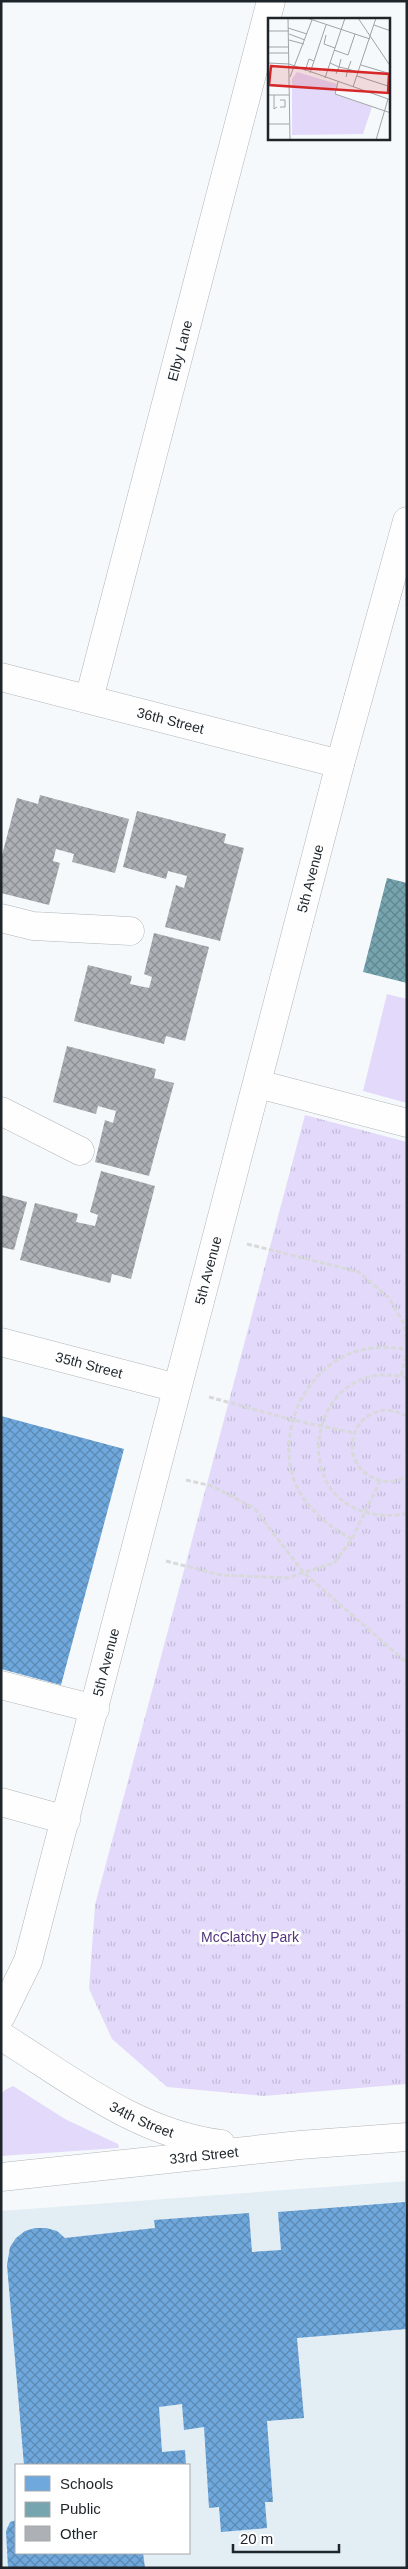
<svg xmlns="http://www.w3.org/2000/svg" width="408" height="2569" viewBox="0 0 408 2569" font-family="Helvetica,sans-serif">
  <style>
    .built { fill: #e3edf4; fill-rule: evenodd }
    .green { fill: #e3dafb }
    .park { fill: url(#park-tufts) }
    .schools { fill: url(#schools-cross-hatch) }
    .public { fill: url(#public-cross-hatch) }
    .building { fill: url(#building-cross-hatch) }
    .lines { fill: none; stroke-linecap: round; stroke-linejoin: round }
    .minor-casing { stroke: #b1b6ba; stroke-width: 29 }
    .path { stroke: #d7d9da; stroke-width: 3; stroke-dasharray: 5 2.5; stroke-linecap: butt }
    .minor { stroke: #fefefe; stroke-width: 28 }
    .labels { text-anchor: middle; stroke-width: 5; stroke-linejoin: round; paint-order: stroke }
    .street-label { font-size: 14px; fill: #1e252a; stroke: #fff }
    .park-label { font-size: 14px; fill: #52347d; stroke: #fff }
    .inset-road { fill: none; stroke: #a0a4a7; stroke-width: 1 }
    .view { fill: #d62828; fill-opacity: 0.15; stroke: #d62828; stroke-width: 2.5 }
    .inset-edge { fill: none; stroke: #1e252a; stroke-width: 2.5 }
  </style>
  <defs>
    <pattern id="park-tufts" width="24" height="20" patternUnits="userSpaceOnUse" patternTransform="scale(1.25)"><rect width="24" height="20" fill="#e3dafb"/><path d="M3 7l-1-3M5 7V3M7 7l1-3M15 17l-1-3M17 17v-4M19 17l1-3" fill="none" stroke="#c2bbd7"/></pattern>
    <pattern id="schools-cross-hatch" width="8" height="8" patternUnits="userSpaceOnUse" patternTransform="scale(1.25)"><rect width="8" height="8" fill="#6fa8dc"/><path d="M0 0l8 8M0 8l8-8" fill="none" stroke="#5b89b3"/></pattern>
    <pattern id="public-cross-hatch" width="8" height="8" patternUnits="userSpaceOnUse" patternTransform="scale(1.25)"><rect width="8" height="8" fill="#76a5af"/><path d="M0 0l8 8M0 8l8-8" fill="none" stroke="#60868f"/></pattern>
    <pattern id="building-cross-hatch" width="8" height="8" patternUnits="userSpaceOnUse" patternTransform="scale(1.25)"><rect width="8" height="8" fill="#adb0b4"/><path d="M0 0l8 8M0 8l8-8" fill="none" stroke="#8c8f93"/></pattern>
  </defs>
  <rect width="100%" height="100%" fill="#f6f9fb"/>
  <path class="built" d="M407,2181V2568H1V2211ZM16,2465H189V2553H16Z"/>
  <g class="green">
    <path d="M387,994L407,999V1103L363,1091Z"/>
    <path d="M13,2086L65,2119L118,2144L119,2148L1,2156V2094L5,2090Z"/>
  </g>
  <path class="park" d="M305,1115L407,1142V2084L264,2096L167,2087L112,2039L89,1989L95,1905Z"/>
  <g class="schools">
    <path d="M1,1416L124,1449L61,1685L1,1669Z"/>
    <path d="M405,2202L407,2329L297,2338L304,2418L267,2421L273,2502H265L267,2528L221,2532L219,2507L209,2508L204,2427L184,2430L182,2404L159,2407L162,2452L185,2450L186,2465H24L7,2265L10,2247L16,2238L25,2231L35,2228H46L57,2231L65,2238L155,2228L154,2220L249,2213L252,2252L281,2250L278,2212Z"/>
    <path d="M16,2520V2553H143L145,2568H8L6,2531L10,2522Z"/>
  </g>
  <path class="public" d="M387,878L407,883V983L363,972Z"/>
  <g class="building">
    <path d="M40,795L129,819L115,873L72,862L74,854L56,849L53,861L60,863L49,905L1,893V859L17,798L38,804Z"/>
    <path d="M137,811L226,834L224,843L244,848L220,941L165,927L176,885L184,888L187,876L168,871L166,879L123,867Z"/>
    <path d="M154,933L209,947L185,1041L166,1036L164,1044L74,1021L88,965L132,976L130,984L149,988L152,977L144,974Z"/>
    <path d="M67,1046L156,1069L154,1078L174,1083L149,1176L95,1162L105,1120L113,1123L116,1111L98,1106L96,1114L53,1102Z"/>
    <path d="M101,1171L155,1186L131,1279L112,1274L110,1283L20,1260L35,1203L78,1214L76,1222L95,1226L98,1215L90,1212Z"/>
    <path d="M1,1195L27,1202L14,1250L1,1247Z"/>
  </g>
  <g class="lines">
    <g class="minor-casing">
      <g id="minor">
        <path id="s1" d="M1,677L340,764"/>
        <path id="s2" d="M89,699L271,1"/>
        <path d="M1,918L33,926L130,931"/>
        <path d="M258,1084L407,1123"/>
        <path d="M1,1111L80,1151"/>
        <path id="s3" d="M1,1342L177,1388"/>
        <path d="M1,1685L95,1709"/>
        <path d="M1,1802L66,1820"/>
        <path id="s4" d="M1,2016L28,1961L340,764L407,521"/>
        <path id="s5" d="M1,2036C72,2080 136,2133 221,2144"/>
        <path id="s6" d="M1,2177L300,2145L407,2137"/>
      </g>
    </g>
    <g class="path">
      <path d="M247,1244L359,1272L389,1298L404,1324L407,1349L401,1377"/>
      <path d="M407,1378C302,1349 277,1532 407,1514"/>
      <path d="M209,1397L293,1420L354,1433"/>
      <path d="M407,1416C359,1390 327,1461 378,1480C387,1483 399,1482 407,1476"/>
      <path d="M186,1480L212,1486L254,1508L303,1572L407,1663"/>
      <path d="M352,1539C327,1526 302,1505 293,1477C276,1422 313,1355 372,1348C383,1346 396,1348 407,1349"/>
      <path d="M166,1561L221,1575L287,1578L334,1563L352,1539L380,1481"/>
    </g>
    <use href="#minor" class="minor"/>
  </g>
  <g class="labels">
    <g class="street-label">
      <text dy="5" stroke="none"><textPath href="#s2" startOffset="360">Elby Lane</textPath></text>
      <text dy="5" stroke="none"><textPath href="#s1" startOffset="175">36th Street</textPath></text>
      <text dy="5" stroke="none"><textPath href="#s4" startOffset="1180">5th Avenue</textPath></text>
      <text dy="5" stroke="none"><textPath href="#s4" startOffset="775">5th Avenue</textPath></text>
      <text dy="5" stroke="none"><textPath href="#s3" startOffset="91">35th Street</textPath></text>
      <text dy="5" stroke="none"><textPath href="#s4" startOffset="370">5th Avenue</textPath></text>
      <text dy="5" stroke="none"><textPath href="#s5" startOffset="164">34th Street</textPath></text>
      <text dy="5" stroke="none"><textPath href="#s6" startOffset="204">33rd Street</textPath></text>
    </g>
    <g class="park-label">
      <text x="250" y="1942">McClatchy Park</text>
    </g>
  </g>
  <g transform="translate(268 18)">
    <rect width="122" height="122" fill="#f6f9fb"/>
    <path d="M29,54L69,66L66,76L104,89L95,116L24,117V61Z" fill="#e3dafb"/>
    <path class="inset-road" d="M20,0L22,122M39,0L102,21M90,0L123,49M106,7L123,13M20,10L39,16M0,13H21M21,16L37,22M58,17L56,26L67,30M21,22L36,26M0,29H21M66,32L80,37L87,16M0,35H21M0,45L21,46L123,82M62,45L71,49L73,41M93,47L123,56M37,53L41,41L46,43M42,55L58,7M68,56L71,49L80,51L83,43M89,58L123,69M22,59L44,2M78,59L80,51L90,54M57,60L77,0M70,64L67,76L123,95M85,69L108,0M0,77H21M6,77V91L9,89M12,82H17V89H12M0,106H21M108,122L120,81"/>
    <path class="view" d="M3,48L121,56L120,75L1,67Z"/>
    <rect width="122" height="122" class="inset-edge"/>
  </g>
  <rect width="408" height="2569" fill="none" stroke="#1e252a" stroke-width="5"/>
  <rect x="15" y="2464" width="175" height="90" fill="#ffffff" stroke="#a5a8aa"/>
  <rect x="25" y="2476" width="25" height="15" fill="#6fa8dc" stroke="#a5a8aa"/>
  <text x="60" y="2489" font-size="15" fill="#1e252a">Schools</text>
  <rect x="25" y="2502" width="25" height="15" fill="#76a5af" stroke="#a5a8aa"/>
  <text x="60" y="2514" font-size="15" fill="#1e252a">Public</text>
  <rect x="25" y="2526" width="25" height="15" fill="#adb0b4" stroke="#a5a8aa"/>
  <text x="60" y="2539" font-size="15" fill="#1e252a">Other</text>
  <path d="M233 2544v8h106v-8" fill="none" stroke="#1e252a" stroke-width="2.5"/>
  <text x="240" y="2544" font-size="15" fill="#1e252a" stroke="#ffffff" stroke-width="4" paint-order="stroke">20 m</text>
</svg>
